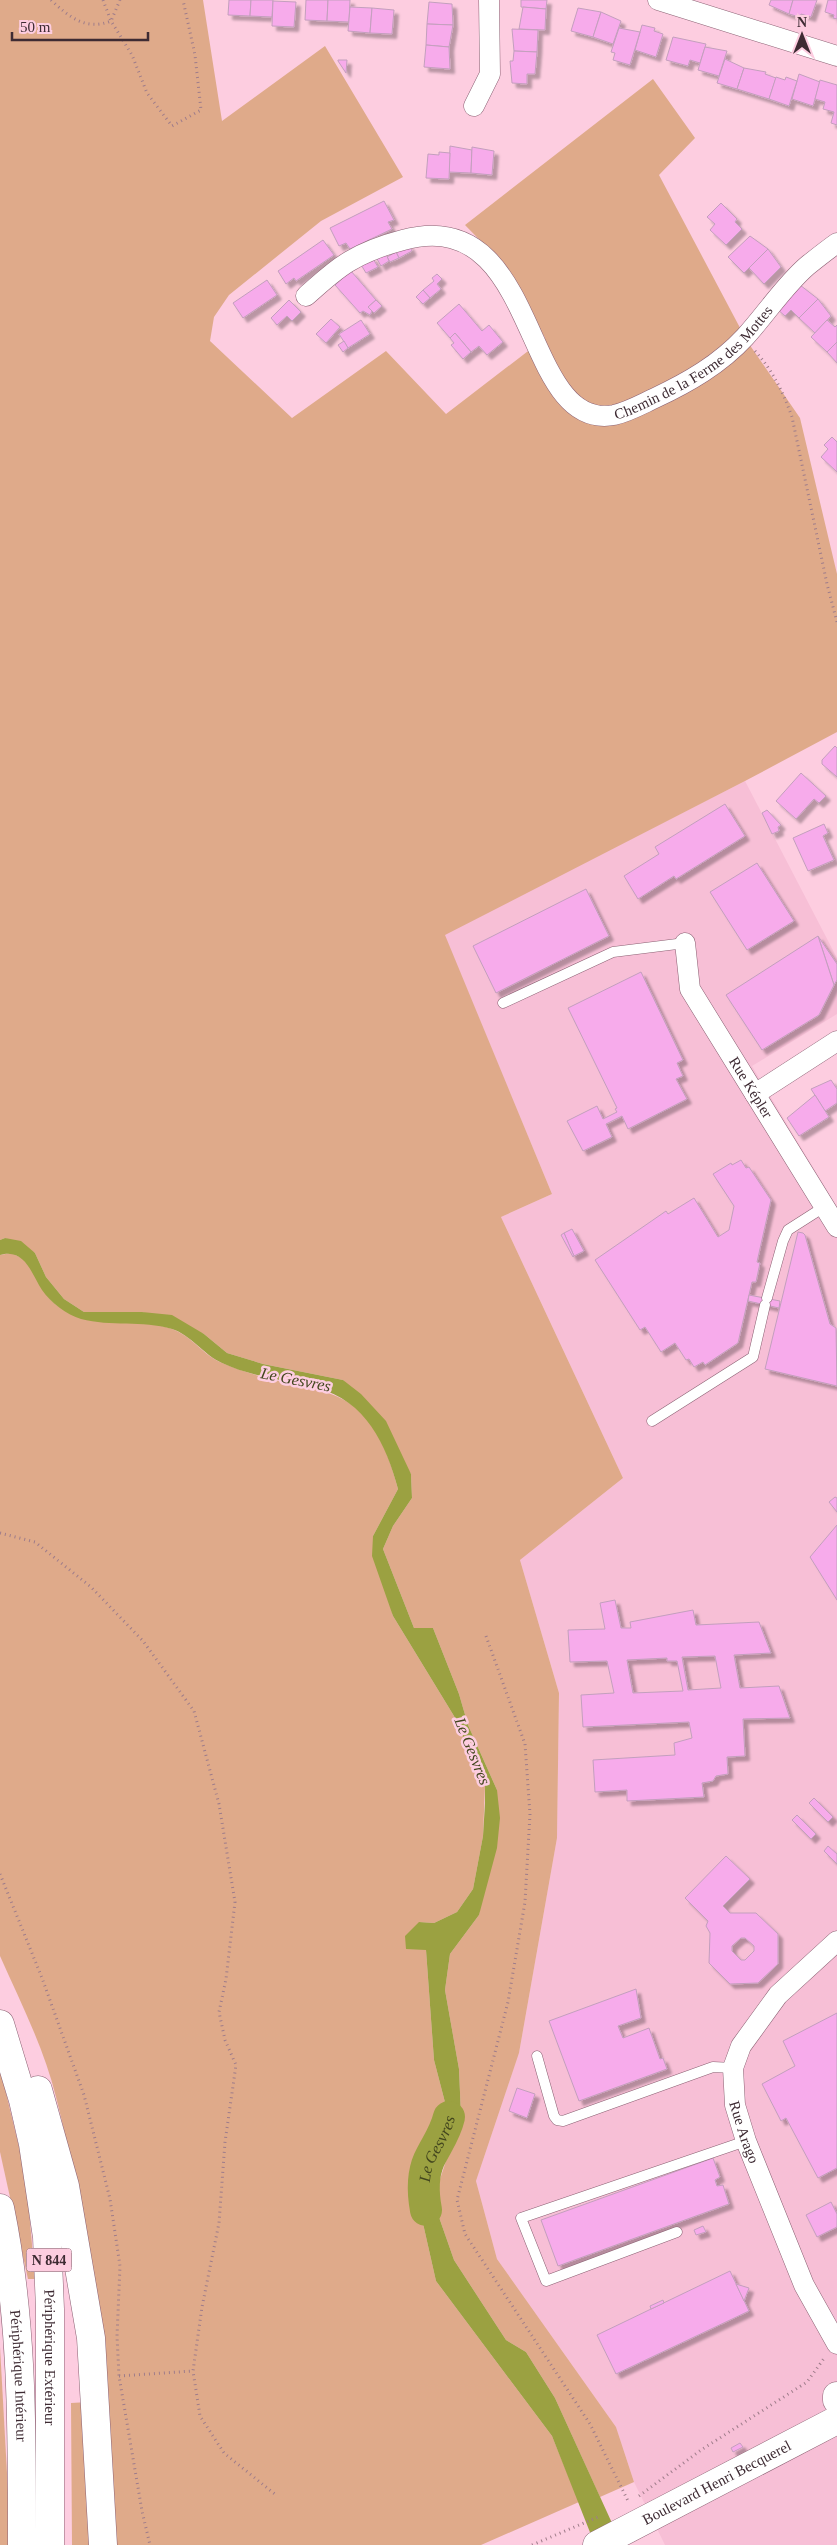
<svg xmlns="http://www.w3.org/2000/svg" width="837" height="2545" viewBox="0 0 837 2545" font-family="Georgia,serif">
  <style>
    .built { fill: #f7bfd6 }
    .green { fill: #dfaa8a }
    .water { fill: #9ba141 }
    .lines { fill: none; stroke-linecap: round; stroke-linejoin: round }
    .river { stroke: #9ba141; stroke-width: 32 }
    .building { fill: #f7abeb; stroke: #c39fbd; fill-rule: evenodd; filter: url(#shadow) }
    .lane-casing { stroke: #8b6173; stroke-width: 11 }
    .street-casing { stroke: #8b6173; stroke-width: 21 }
    .secondary-casing { stroke: #8b6173; stroke-width: 29 }
    .highway-casing { stroke: #8b6173; stroke-width: 29 }
    .path { stroke: #9e7c8a; stroke-width: 3; stroke-dasharray: 1 4; stroke-linecap: butt }
    .lane { stroke: #fff; stroke-width: 10 }
    .street { stroke: #fff; stroke-width: 20 }
    .secondary { stroke: #fff; stroke-width: 28 }
    .highway { stroke: #fff; stroke-width: 28 }
    .labels { text-anchor: middle; stroke-width: 5; stroke-linejoin: round; paint-order: stroke }
    .shield { fill: #fdcde0; stroke: #775c67; stroke-width: 1 }
    .shield-label { font-size: 14px; font-weight: bold; fill: #3e2b33 }
    .street-label { font-size: 15px; fill: #3e2b33; stroke: #fdcde0 }
    .water-label { font-size: 16px; font-style: italic; fill: #43461e; stroke: #fdcde0 }
  </style>
  <defs>
    <filter id="shadow"><feDropShadow dx="4.5" dy="4.5" stdDeviation="1" flood-color="#0004"/></filter>
  </defs>
  <rect width="100%" height="100%" fill="#fdcde0"/>
  <path class="built" d="M745,781L837,958V1014L752,1066L837,1207V2545H665L634,2482L616,2427L497,2259L476,2181L519,2053L557,1838L559,1693L520,1560L623,1478L501,1217L552,1194L444,934Z"/>
  <g class="green">
    <path d="M0,0H203L222,121L325,46L403,177L321,221L229,295L214,317L210,341L292,418L386,351L446,414L545,338L506,267L465,225L653,79L695,138L659,175L747,341L800,418L837,574V732L745,781L445,935L552,1194L501,1217L623,1478L520,1560L559,1693L557,1838L519,2053L476,2181L497,2259L616,2427L634,2482L600,2497L555,2398L526,2352L506,2340L454,2260L433,2200L461,2116L459,2069L445,1990L450,1954L479,1915L497,1790L468,1725L459,1694L433,1628H414L383,1549L393,1526L412,1498L411,1474L343,1380L263,1364L227,1353L204,1334L142,1312H84L64,1299L46,1277L35,1253L5,1238L0,1240Z"/>
    <path d="M11,1253C15,1255 21,1257 25,1260C38,1271 41,1297 61,1308C66,1312 76,1312 83,1313C109,1318 149,1321 172,1329C192,1336 204,1356 222,1363C313,1402 367,1366 398,1489L373,1536L393,1616L454,1716L485,1786L483,1836L473,1889L457,1912L434,1923L419,1922L426,1950L434,2060L447,2110L417,2197L436,2281L552,2436L579,2502L481,2545H72L71,2403L106,2401C93,2299 82,2197 56,2097C44,2048 20,2001 0,1956V1255Z"/>
    <path d="M0,2068L26,2176L35,2279H28L0,2152Z"/>
    <path d="M0,2347L11,2545H0Z"/>
  </g>
  <path class="water" d="M5,1238L21,1241L35,1253L46,1277L64,1299L84,1312H142L172,1315L204,1334L227,1353L263,1364L343,1380L361,1394L386,1421L411,1474L412,1498L393,1526L383,1549L414,1628H433L459,1694L468,1725L497,1790L500,1818L497,1848L479,1915L450,1954L445,1990L459,2069L461,2116L447,2152L433,2200L454,2260L506,2340L526,2352L555,2398L622,2545H595L552,2436L436,2281L417,2197L447,2110L434,2060L426,1950L406,1949L405,1936L419,1922L434,1923L457,1912L473,1889L483,1836L485,1803V1786L454,1716L393,1616L372,1556L373,1536L398,1489C386,1444 366,1401 317,1388C286,1380 252,1377 222,1363C204,1355 191,1335 172,1329C142,1320 111,1327 81,1319C67,1315 50,1302 42,1290C31,1273 25,1248 0,1255V1240Z"/>
  <g class="lines">
    <path class="river" id="s1" d="M426,2210C423,2194 422,2176 429,2160C436,2145 445,2134 449,2117"/>
  </g>
  <g class="building">
    <path d="M229,0H251L250,16L228,15Z"/>
    <path d="M251,0H273L272,17L250,16Z"/>
    <path d="M306,0H328L327,21L305,20Z"/>
    <path d="M328,0H350L349,22L327,21Z"/>
    <path d="M521,0H547L546,9L521,7Z"/>
    <path d="M771,0H793L789,14L769,5Z"/>
    <path d="M793,0H817L811,17L801,14L800,17L789,14Z"/>
    <path d="M828,0H837V19L833,18L834,15L825,12Z"/>
    <path d="M273,1L296,2L294,27L272,26Z"/>
    <path d="M429,2L452,4L453,25L427,24Z"/>
    <path d="M350,7L372,8L370,33L348,31Z"/>
    <path d="M523,7L546,9L545,30L519,29Z"/>
    <path d="M372,8L394,10L392,34L370,33Z"/>
    <path d="M578,8L601,12L593,37L571,31Z"/>
    <path d="M601,12L621,21L613,44L593,37Z"/>
    <path d="M427,24L453,25L449,47L426,45Z"/>
    <path d="M642,25L655,28L654,31L663,34L656,57L635,50Z"/>
    <path d="M619,28L640,32L630,65L613,60L615,53L611,52Z"/>
    <path d="M512,29L538,30L537,52L514,51Z"/>
    <path d="M673,37L706,44L700,63L690,60L688,66L666,60Z"/>
    <path d="M426,45L449,47L450,69L424,67Z"/>
    <path d="M705,47L727,51L719,76L698,70Z"/>
    <path d="M514,51L537,52L535,74H527V84L512,83L510,61H513Z"/>
    <path d="M725,59L744,68L737,89L717,83Z"/>
    <path d="M338,60H347L346,73L338,61Z"/>
    <path d="M744,68L766,72L765,74L776,78L769,99L737,89Z"/>
    <path d="M799,74L820,82L813,106L792,99Z"/>
    <path d="M786,77L797,81L789,106L769,99L776,77L785,80Z"/>
    <path d="M820,80L837,85V125L831,123L834,112L823,109L825,102L815,99Z"/>
    <path d="M450,146L472,150L471,173L449,172Z"/>
    <path d="M472,147L494,151L492,175L471,173Z"/>
    <path d="M439,152L450,153L449,179L426,178L428,154L439,155Z"/>
    <path d="M384,201L394,220L388,222L392,229L350,249L346,243L339,246L330,228Z"/>
    <path d="M721,203L737,219L735,222L742,229L726,245L710,230L715,224L707,217Z"/>
    <path d="M750,236L768,249L744,273L728,257Z"/>
    <path d="M323,240L334,255L296,281L294,278L286,284L278,271Z"/>
    <path d="M409,245L412,251L399,258L396,252Z"/>
    <path d="M768,249L781,267L764,284L749,268Z"/>
    <path d="M396,252L399,258L390,262L387,257Z"/>
    <path d="M386,254L389,261L381,266L377,259Z"/>
    <path d="M372,257L378,267L366,273L360,263Z"/>
    <path d="M351,271L376,300L368,307L372,311L370,315L363,311L360,313L335,285Z"/>
    <path d="M437,274L442,279L437,284L441,289L430,298L423,290L434,281L432,278Z"/>
    <path d="M267,280L277,295L243,318L233,303Z"/>
    <path d="M800,285L818,299L799,318L791,310L785,316L777,309Z"/>
    <path d="M423,290L430,298L423,304L416,297Z"/>
    <path d="M818,299L831,316L815,333L799,318Z"/>
    <path d="M289,300L301,312L292,321L287,316L277,325L271,318Z"/>
    <path d="M376,300L382,306L374,313L368,307Z"/>
    <path d="M459,304L482,331L489,325L503,342L487,355L479,346L471,352L455,333L450,338L437,323Z"/>
    <path d="M331,319L340,327L326,343L316,334Z"/>
    <path d="M361,320L370,334L348,348L339,334Z"/>
    <path d="M827,320L835,327L837,325V342L827,352L811,337Z"/>
    <path d="M455,333L471,352L463,359L451,345L454,343L450,338Z"/>
    <path d="M344,341L348,348L343,352L338,345Z"/>
    <path d="M837,342V363L827,352Z"/>
    <path d="M832,437L837,442V472L821,457L828,449L824,445Z"/>
    <path d="M835,746L837,748V777L822,764V760Z"/>
    <path d="M801,773L826,796L819,803L814,799L796,819L776,801Z"/>
    <path d="M725,804L745,836L676,879L674,876L638,899L624,876L659,854L655,847Z"/>
    <path d="M767,810L781,825L778,827L779,831L772,834L762,813Z"/>
    <path d="M824,824L828,833L823,836L834,860L808,871L793,838Z"/>
    <path d="M757,863L794,921L747,950L710,892Z"/>
    <path d="M586,889L609,936L496,993L473,946Z"/>
    <path d="M818,936L837,964V980L834,985Z"/>
    <path d="M818,936L834,985L819,1015L762,1050L726,995Z"/>
    <path d="M641,972L683,1060L677,1063L683,1076L676,1079L687,1099L628,1129L622,1116L606,1124L612,1137L583,1151L567,1121L597,1106L603,1119L617,1112L615,1109L617,1108L568,1008Z"/>
    <path d="M831,1080L837,1089V1103L825,1111L811,1089Z"/>
    <path d="M815,1095L829,1117L799,1136L787,1118Z"/>
    <path d="M741,1160L746,1168L749,1167L771,1200L757,1262L760,1263L756,1282H752L738,1343L705,1365L703,1362L694,1367L689,1359L686,1360L675,1343L661,1352L645,1327L640,1330L595,1260L666,1211L668,1214L694,1198L718,1237L729,1230L734,1206L713,1174L731,1163L732,1165Z"/>
    <path d="M572,1229L584,1251L574,1256L564,1233Z"/>
    <path d="M798,1232L803,1233L805,1235L830,1324L836,1328L837,1386L765,1369Z"/>
    <path d="M564,1233L574,1256L573,1257L561,1235Z"/>
    <path d="M749,1295L780,1301L779,1308L748,1301Z"/>
    <path d="M835,1497L837,1498V1512L829,1502Z"/>
    <path d="M837,1525V1600L810,1557Z"/>
    <path d="M615,1600L621,1628H631L630,1622L693,1610L696,1625L759,1622L771,1653L734,1655L740,1688L779,1686L790,1718L743,1719L745,1756L727,1757L728,1774L716,1776L713,1781L702,1783L704,1797L627,1801V1790L595,1792L593,1760L675,1755L674,1743L692,1738L689,1722L583,1727L581,1695L614,1693L607,1661L570,1662L568,1630L605,1629L600,1603ZM715,1656L721,1688L688,1690L682,1657ZM667,1658V1661H677L683,1691L633,1693L627,1660Z"/>
    <path d="M814,1798L833,1817L828,1822L809,1803Z"/>
    <path d="M797,1815L816,1834L811,1839L792,1820Z"/>
    <path d="M828,1846L837,1854V1864L824,1851Z"/>
    <path d="M726,1856L750,1879L723,1906L730,1913H756L778,1934V1964L758,1983L730,1984L709,1963L710,1933L706,1926L708,1921L685,1898ZM741,1938H745L754,1946V1951L745,1960H741L732,1951V1946Z"/>
    <path d="M636,1989L641,2018L618,2026L623,2038L649,2028L660,2059L663,2058L667,2069L579,2101L549,2021Z"/>
    <path d="M837,2013V2168L818,2178L786,2118L781,2121L762,2084L795,2066L783,2041Z"/>
    <path d="M517,2088L535,2094L527,2118L509,2111Z"/>
    <path d="M713,2158L720,2177L715,2180L717,2186L723,2185L729,2204L558,2266L541,2220Z"/>
    <path d="M831,2202L837,2214V2227L817,2237L806,2215Z"/>
    <path d="M703,2226L706,2232L696,2235L694,2230Z"/>
    <path d="M730,2271L749,2311L616,2374L597,2335Z"/>
    <path d="M736,2284L749,2288L744,2301Z"/>
    <path d="M663,2300L664,2303L651,2309L650,2306Z"/>
    <path d="M740,2443L743,2447L733,2452L731,2448Z"/>
  </g>
  <g class="lines">
    <g class="lane-casing">
      <g id="lane">
        <path d="M503,1003L613,952L685,943"/>
        <path d="M767,1298L783,1241L788,1230L824,1207"/>
        <path d="M652,1421L753,1357L765,1305"/>
        <path d="M537,2056L554,2116L557,2120L563,2121L713,2067L733,2068"/>
        <path d="M677,2232L546,2281L521,2218L746,2141"/>
      </g>
    </g>
    <g class="street-casing">
      <g id="street">
        <path d="M658,0L837,56"/>
        <path d="M474,106L490,74L489,0"/>
        <path id="s2" d="M306,296C320,284 334,270 350,261C367,251 384,245 403,240C542,202 519,432 614,415C628,412 642,404 655,398C689,382 720,364 745,337C766,314 784,286 807,266C817,258 827,250 837,243"/>
        <path id="s3" d="M685,943L690,989L837,1227"/>
        <path d="M755,1094L837,1041"/>
        <path id="s4" d="M837,1941L778,1995L741,2046L733,2068L735,2105L746,2141L804,2285L837,2344"/>
      </g>
    </g>
    <g class="secondary-casing">
      <g id="secondary">
        <path d="M837,2396V2400"/>
        <path id="s5" d="M597,2545L837,2420"/>
      </g>
    </g>
    <g class="highway-casing">
      <g id="highway">
        <path id="s6" d="M0,2024L23,2100L33,2144L47,2237L50,2309V2545"/>
        <path d="M38,2090L65,2186L91,2338L103,2545"/>
        <path id="s7" d="M0,2208C23,2320 22,2432 22,2545"/>
      </g>
    </g>
    <g class="path">
      <path d="M51,0C69,17 86,31 111,21L120,0"/>
      <path d="M103,0L111,21L132,55L147,93L172,126L201,110L195,55L183,0"/>
      <path d="M755,351C773,371 783,392 792,417L827,584L837,622"/>
      <path d="M0,1533L35,1542L91,1587L143,1641L194,1711L219,1804L235,1902L226,1979L219,2012L225,2040L236,2065L225,2142L219,2223L202,2307L193,2371L200,2416L224,2453L276,2495"/>
      <path d="M486,1636L525,1744L530,1814L525,1902L508,2002L457,2200L465,2234L590,2424L629,2503"/>
      <path d="M0,1874L42,1978L84,2095L110,2199L120,2266L117,2336L119,2376L142,2511L150,2545"/>
      <path d="M119,2376L193,2371"/>
      <path d="M639,2496L701,2450L807,2382L825,2357"/>
      <path d="M532,2545L598,2517"/>
    </g>
    <use href="#lane" class="lane"/>
    <use href="#street" class="street"/>
    <use href="#secondary" class="secondary"/>
    <use href="#highway" class="highway"/>
  </g>
  <g class="labels">
    <rect class="shield" x="26.5" y="2248.5" width="45" height="23" rx="4"/>
    <g class="shield-label">
      <text x="49" y="2265">N 844</text>
    </g>
    <g class="street-label">
      <text dy="5" stroke="none"><textPath href="#s2" startOffset="514">Chemin de la Ferme des Mottes</textPath></text>
      <text dy="5" stroke="none"><textPath href="#s3" startOffset="162">Rue Képler</textPath></text>
      <text dy="5" stroke="none"><textPath href="#s4" startOffset="232">Rue Arago</textPath></text>
      <text dy="5" stroke="none"><textPath href="#s6" startOffset="339">Périphérique Extérieur</textPath></text>
      <text dy="5" stroke="none"><textPath href="#s7" startOffset="169">Périphérique Intérieur</textPath></text>
      <text dy="5" stroke="none"><textPath href="#s5" startOffset="135">Boulevard Henri Becquerel</textPath></text>
    </g>
    <g class="water-label">
      <text transform="translate(296 1379) rotate(11)" y="6">Le Gesvres</text>
      <text transform="translate(473 1751) rotate(68)" y="6">Le Gesvres</text>
      <text dy="6" stroke="none"><textPath href="#s1" startOffset="64">Le Gesvres</textPath></text>
    </g>
  </g>
  <g transform="translate(802 35)" stroke="#fdcde0" stroke-width="4" paint-order="stroke">
  <path d="M0-4L9 19L0 12L-9 19Z" fill="#3e2b33"/>
  <text y="-8" font-size="14" font-weight="bold" text-anchor="middle" fill="#3e2b33">N</text>
  </g>
  <path d="M12 32v8h136v-8" fill="none" stroke="#3e2b33" stroke-width="2.5"/>
  <text x="20" y="32" font-size="15" fill="#3e2b33" stroke="#fdcde0" stroke-width="4" paint-order="stroke">50 m</text>
</svg>
